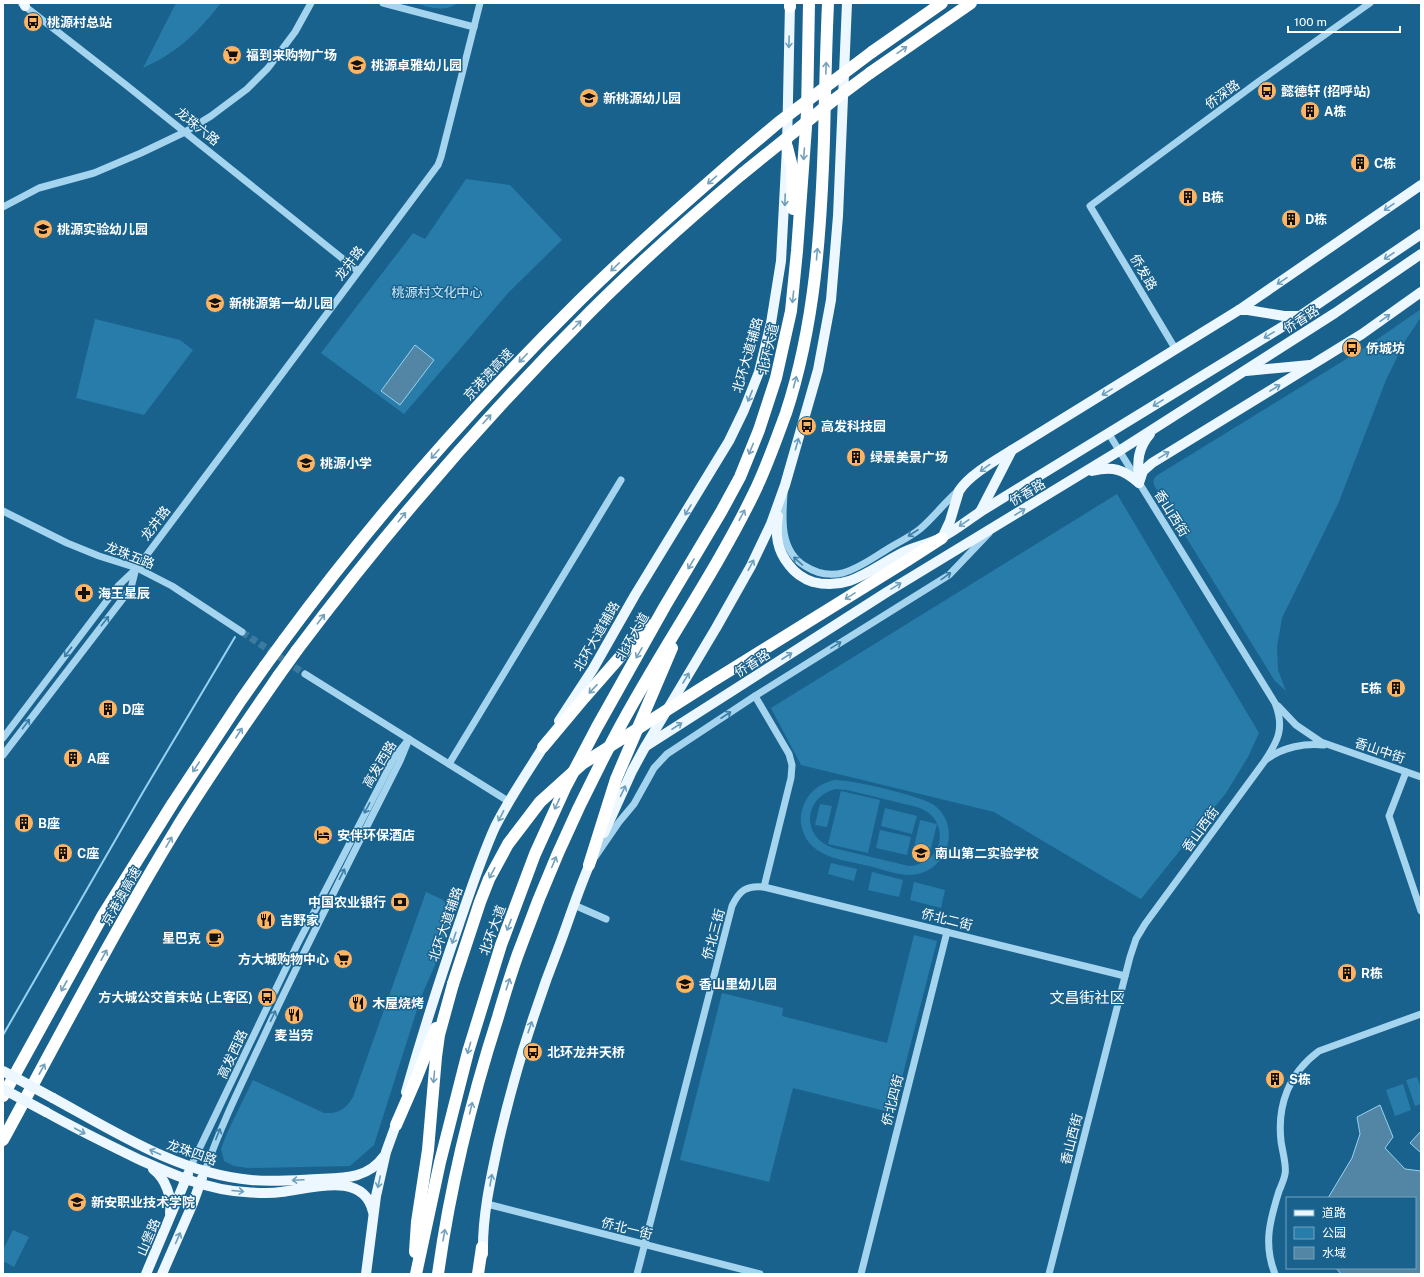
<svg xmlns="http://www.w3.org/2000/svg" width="1424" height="1277" viewBox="0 0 1424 1277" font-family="'Public Sans','Noto Sans SC',sans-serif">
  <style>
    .green { fill: #287caa; fill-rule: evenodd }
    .water { fill: #5286a4; stroke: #97d2f1 }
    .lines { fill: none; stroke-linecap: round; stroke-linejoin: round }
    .stream { stroke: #97d2f1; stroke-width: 2 }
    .minor-tunnel { stroke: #3c7a9f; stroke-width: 7; stroke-dasharray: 7 3.5; stroke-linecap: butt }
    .minor { stroke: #a5d4ef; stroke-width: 7 }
    .major { stroke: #ecf7ff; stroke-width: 10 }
    .highway { stroke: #fff; stroke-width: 12 }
    .major-bridge { stroke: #ecf7ff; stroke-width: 10 }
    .highway-bridge { stroke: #fff; stroke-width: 12 }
    .oneway { stroke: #6d9ebb }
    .oneway2 { stroke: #75a1bb }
    .oneway3 { stroke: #3c7ea6 }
    .labels { text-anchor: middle; stroke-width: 3; stroke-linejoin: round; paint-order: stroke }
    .poi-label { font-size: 13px; font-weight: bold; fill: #fff; stroke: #19628e; text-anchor: start }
    .street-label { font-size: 13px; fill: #fff; stroke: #19628e }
    .park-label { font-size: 13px; fill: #cbeafa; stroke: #19628e }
    .quarter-label { font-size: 15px; fill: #fff; stroke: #19628e }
  </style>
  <rect width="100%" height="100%" fill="#19628e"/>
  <g class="green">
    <path d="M176,3H221C206,22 190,40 170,53C162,59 152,63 143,68Z"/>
    <path d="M414,3H458C444,13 429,7 414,3Z"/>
    <path d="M466,179L510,185L562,240L509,292L404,414L321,353L413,233L425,239Z"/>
    <path d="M1421,309V317L1405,341L1386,380L1338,504L1282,618L1277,647L1278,670L1286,691L1275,681L1155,487C1153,482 1153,480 1156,476L1369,345Z"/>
    <path d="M95,319L180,340L193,350L144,415L76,398Z"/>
    <path d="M1117,494L1259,733L1248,757L1226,793L1141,899L994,812L801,765L771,708Z"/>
    <path d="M834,780C849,779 922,796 934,805C963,827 947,874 910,875C897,875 882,869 869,866C845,860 811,858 803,831C800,823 800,815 803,807C808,792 819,784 834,780ZM835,789L847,790L917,807C952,818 945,864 909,866L833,848C801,837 803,798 835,789Z"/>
    <path d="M841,791L880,800L868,853L828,844Z"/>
    <path d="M820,804L832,806L827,827L815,825Z"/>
    <path d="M885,808L917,816L912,834L881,826Z"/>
    <path d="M920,820L937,824L929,856L913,852Z"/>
    <path d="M880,830L911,837L907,855L876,848Z"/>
    <path d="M831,863L857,869L854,881L828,874Z"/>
    <path d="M872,872L903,880L899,897L868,890Z"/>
    <path d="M914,882L945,890L941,908L910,900Z"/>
    <path d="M426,892L443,900L452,913L436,963L421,997L374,1145L350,1166L248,1168L234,1166L224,1161L221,1149L227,1133L253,1080L324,1113C338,1114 346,1109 353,1097Z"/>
    <path d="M914,935L937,941L893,1113L793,1088L769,1182L680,1160L722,993L783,1008L782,1016L887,1043Z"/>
    <path d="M1417,1077L1421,1088V1104L1415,1106L1406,1080Z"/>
    <path d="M1403,1084L1411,1110L1395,1116L1386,1090Z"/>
    <path d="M13,1230L29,1237L14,1267L3,1261V1250Z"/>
  </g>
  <g class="water">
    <path d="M415,345L434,360L400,405L381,391Z"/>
    <path d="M1380,1105L1393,1137L1385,1148L1405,1169L1421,1171V1274H1341L1336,1268H1415V1198H1328L1352,1158L1360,1134L1357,1117Z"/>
    <path d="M1421,1131V1153L1410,1143Z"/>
  </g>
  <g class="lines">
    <path class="stream" d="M3,1035L143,792L235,637"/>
    <path class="minor-tunnel" d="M242,632L305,674"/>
    <g class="minor">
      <path d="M383,3L474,27"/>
      <path d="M22,4L126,85L358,271"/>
      <path d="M3,207L39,188L94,173L141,153L185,132L211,116L247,89L268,68L295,32L311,3"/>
      <path d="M1176,350L1090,206L1258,82L1370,3"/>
      <path d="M784,494C782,520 780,551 805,566C836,586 860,566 886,550C897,543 910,537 920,529C934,517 945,502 959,490"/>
      <path d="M3,511L67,543L99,556L137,568L172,586L242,632"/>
      <path d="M305,674L508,801"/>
      <path d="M755,696L789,754L792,765L791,778L764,887"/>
      <path d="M1278,706L1296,725L1321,742L1421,777"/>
      <path d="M3,738L118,586L137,568L438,165L441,157L480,3"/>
      <path d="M3,755L131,588L136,568"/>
      <path d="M1267,759C1283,747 1305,743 1324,745"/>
      <path d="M449,764L621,480"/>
      <path d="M1406,772L1389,816L1421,911"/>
      <path d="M595,857L619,822L634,804L654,768L667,754L755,696L949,575L989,533"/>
      <path d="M574,905L606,919"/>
      <path d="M191,1166L297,945L394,758L409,739"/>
      <path d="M205,1171C223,1119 248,1071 271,1021C312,934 356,848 400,761L407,744"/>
      <path d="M487,1204L760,1274"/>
      <path d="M637,1274L732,906C739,891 746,885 764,887L1125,976"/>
      <path d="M861,1274L947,932"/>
      <path d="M1049,1274L1130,957L1136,939L1145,924L1264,762C1278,741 1285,728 1275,703L1109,434"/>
      <path d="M1275,1274C1263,1244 1270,1220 1279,1191C1281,1186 1284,1180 1285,1174C1287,1166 1282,1150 1281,1141C1277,1105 1289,1073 1319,1051L1421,1014"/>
    </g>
    <g class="major">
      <path d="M24,3L25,6"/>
      <path d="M1239,310H1248L1284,316H1300"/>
      <path d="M1246,371L1310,365"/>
      <path d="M1092,471C1113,466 1123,469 1139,483"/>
      <path d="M1139,479C1137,461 1138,448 1150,434"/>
      <path d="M1139,483L1143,471L1152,463L1362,334L1421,292"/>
      <path d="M980,512L1012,450"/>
      <path d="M778,516C775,535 777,550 789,565C795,573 804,579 813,582C849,591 871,569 900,554C913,546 929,545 942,537C956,530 968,520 980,512L1300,316L1421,234"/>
      <path d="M943,536L950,521L959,491C969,475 996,460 1012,450L1239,310L1421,185"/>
      <path d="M559,721L593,669L635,595L729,441L744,410L759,372L771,323L781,261L787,147L790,3"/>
      <path d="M646,746L887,592L1119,451L1335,313L1421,254"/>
      <path d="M604,833L632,771L645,747L716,628L751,566L771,524L785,485L818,370L831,300L838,216L847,3"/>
      <path d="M406,1092C422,1035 440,979 459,924C470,892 481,858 495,827C510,797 529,770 547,741"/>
      <path d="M53,1098C115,1132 180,1174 251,1180C273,1182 296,1180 318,1179C343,1178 368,1179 384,1156"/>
      <path d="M46,1112C76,1129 107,1144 138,1159C172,1174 207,1190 245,1192C257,1193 269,1194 281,1192C310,1189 364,1170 373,1212"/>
      <path d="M153,1169C166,1179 172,1197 170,1213"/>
      <path d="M483,1254C482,1216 491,1177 499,1140C515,1071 535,1007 561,941C571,914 580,885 592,859"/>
      <path d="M146,1274L188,1174"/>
      <path d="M162,1274L193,1203L202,1178"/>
      <path d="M366,1274L376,1196L386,1152L398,1119"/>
    </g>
    <g class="highway">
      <path d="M790,7V3"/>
      <path d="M872,52L942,3"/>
      <path d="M870,73L971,3"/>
      <path d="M787,147L792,167L793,209"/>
      <path d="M284,640C373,519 473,406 579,301C631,250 686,202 741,154"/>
      <path d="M297,650C387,530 485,417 591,311C639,263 690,218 742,174"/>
      <path d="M708,684L908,560L942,538"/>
      <path d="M543,747L584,698L648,625"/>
      <path d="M589,865L616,779L672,648"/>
      <path d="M3,1096L103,915L173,803L241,700L265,666"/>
      <path d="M396,1125L416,1079L436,1028"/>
      <path d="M3,1140C60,1035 116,928 178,826C210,774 245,724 279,675"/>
      <path d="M415,1252L417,1222L428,1150L436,1057L439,1035L453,984"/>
      <path d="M416,1274L440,1162L468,1052L501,945L535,854L565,788L597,727L665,606L721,512L740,477L759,430L776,378L791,311L797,251L807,113L809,3"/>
      <path d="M438,1274C450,1187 471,1101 498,1017C505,993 512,969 521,946C547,874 579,803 615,736C658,654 713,577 753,495C766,469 776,440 786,413C815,325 821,231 824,139C825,93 826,48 828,3"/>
      <path d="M478,1274L482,1247"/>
    </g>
    <g class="major-bridge">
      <path d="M3,1071L53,1098"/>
      <path d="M3,1089L46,1112"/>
    </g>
    <g class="highway-bridge">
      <path d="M741,154L779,122L872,52"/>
      <path d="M742,174L835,99L870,73"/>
      <path d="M265,666L284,640"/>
      <path d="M279,675L297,650"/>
      <path d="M453,984L480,902L489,879L508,844L540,802L582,764L708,684"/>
    </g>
  </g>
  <defs><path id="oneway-shaft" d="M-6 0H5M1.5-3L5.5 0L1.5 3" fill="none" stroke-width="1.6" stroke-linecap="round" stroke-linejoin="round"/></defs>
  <g class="oneway">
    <use href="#oneway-shaft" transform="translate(789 42) rotate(92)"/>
    <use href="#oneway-shaft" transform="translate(785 200) rotate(92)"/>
    <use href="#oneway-shaft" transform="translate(1389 207) rotate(145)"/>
    <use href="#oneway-shaft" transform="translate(1389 256) rotate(146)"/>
    <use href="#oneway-shaft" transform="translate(1282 281) rotate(146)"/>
    <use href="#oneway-shaft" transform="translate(1385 318) rotate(-35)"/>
    <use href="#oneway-shaft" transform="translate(1269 335) rotate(148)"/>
    <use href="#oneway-shaft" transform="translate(1275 388) rotate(-31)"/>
    <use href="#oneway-shaft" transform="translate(1107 392) rotate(149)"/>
    <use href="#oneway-shaft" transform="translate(750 396) rotate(112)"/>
    <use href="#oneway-shaft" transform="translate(1158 403) rotate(148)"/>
    <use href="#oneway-shaft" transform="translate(797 444) rotate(-74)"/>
    <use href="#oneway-shaft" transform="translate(1164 455) rotate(-31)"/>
    <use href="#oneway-shaft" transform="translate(985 468) rotate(144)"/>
    <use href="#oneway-shaft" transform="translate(688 510) rotate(121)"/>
    <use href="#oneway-shaft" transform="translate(1020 512) rotate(-31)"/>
    <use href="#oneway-shaft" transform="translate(964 523) rotate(146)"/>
    <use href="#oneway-shaft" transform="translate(751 565) rotate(-62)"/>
    <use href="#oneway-shaft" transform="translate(896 586) rotate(-31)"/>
    <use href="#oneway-shaft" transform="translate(787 656) rotate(-33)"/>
    <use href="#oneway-shaft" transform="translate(686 678) rotate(-59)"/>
    <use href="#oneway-shaft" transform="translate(677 726) rotate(-33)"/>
    <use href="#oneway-shaft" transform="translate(623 791) rotate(-65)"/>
    <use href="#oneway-shaft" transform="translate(501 816) rotate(117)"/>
    <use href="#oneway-shaft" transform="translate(454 938) rotate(109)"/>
    <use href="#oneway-shaft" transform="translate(530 1027) rotate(-71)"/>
    <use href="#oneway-shaft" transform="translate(80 1131) rotate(28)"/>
    <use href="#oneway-shaft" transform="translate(155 1152) rotate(-156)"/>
    <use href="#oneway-shaft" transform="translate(298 1180) rotate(177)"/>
    <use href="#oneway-shaft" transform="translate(491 1180) rotate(-80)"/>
    <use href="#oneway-shaft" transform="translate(379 1182) rotate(102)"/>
    <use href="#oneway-shaft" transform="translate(238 1191) rotate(5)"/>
    <use href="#oneway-shaft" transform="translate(178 1238) rotate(-66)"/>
  </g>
  <g class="oneway2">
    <use href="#oneway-shaft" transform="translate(902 50) rotate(-35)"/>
    <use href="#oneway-shaft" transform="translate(826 68) rotate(-88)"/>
    <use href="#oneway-shaft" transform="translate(804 154) rotate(94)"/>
    <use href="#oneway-shaft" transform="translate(712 180) rotate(139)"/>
    <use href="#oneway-shaft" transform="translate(817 254) rotate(-85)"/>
    <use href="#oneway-shaft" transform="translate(615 267) rotate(136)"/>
    <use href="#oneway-shaft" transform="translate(793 297) rotate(96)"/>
    <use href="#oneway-shaft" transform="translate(577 325) rotate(-45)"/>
    <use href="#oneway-shaft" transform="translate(523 358) rotate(134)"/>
    <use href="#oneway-shaft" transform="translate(795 382) rotate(-75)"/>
    <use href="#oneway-shaft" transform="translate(487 419) rotate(-48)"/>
    <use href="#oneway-shaft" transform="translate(751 449) rotate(112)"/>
    <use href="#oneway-shaft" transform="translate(435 454) rotate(131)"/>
    <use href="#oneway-shaft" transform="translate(742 515) rotate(-62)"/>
    <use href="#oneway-shaft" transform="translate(402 517) rotate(-51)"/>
    <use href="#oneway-shaft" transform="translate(691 564) rotate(121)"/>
    <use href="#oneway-shaft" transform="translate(850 596) rotate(148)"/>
    <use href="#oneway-shaft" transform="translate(321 619) rotate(-53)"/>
    <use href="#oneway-shaft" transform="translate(639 653) rotate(120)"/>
    <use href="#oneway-shaft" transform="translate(593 689) rotate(133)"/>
    <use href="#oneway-shaft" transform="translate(239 733) rotate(-57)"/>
    <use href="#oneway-shaft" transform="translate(196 767) rotate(123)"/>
    <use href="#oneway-shaft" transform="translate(557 804) rotate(115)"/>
    <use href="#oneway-shaft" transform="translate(169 842) rotate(-60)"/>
    <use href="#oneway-shaft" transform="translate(554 862) rotate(-67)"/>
    <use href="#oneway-shaft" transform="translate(492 873) rotate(118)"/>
    <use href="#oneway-shaft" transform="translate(509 925) rotate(111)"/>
    <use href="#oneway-shaft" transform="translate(104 955) rotate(-61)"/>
    <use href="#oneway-shaft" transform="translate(508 984) rotate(-72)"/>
    <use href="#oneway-shaft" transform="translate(64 986) rotate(119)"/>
    <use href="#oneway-shaft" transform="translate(469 1048) rotate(106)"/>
    <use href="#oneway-shaft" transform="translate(42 1069) rotate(-61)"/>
    <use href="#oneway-shaft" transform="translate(434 1077) rotate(95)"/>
    <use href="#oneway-shaft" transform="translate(471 1108) rotate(-76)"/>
    <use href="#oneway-shaft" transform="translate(444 1235) rotate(-80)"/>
  </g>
  <g class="oneway3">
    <use href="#oneway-shaft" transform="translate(913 533) rotate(147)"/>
    <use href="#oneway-shaft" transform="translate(798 561) rotate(-138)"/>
    <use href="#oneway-shaft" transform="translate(946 576) rotate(-36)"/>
    <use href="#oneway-shaft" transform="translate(105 621) rotate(-52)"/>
    <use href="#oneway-shaft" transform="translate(836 645) rotate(-32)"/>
    <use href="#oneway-shaft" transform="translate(68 652) rotate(127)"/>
    <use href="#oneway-shaft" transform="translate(726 715) rotate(-33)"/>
    <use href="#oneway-shaft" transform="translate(26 724) rotate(-53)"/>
    <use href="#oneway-shaft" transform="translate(367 808) rotate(118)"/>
    <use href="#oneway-shaft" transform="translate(342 874) rotate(-63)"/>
    <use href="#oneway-shaft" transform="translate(273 1016) rotate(-65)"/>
    <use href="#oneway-shaft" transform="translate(218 1134) rotate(-68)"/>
  </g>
  <defs>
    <g id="bus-disc" transform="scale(1)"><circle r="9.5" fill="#ffb462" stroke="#19628e"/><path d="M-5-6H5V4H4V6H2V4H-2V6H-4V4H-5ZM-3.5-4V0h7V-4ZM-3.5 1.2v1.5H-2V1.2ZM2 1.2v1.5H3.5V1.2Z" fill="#111"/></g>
    <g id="supermarket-disc" transform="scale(1)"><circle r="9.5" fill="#ffb462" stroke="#19628e"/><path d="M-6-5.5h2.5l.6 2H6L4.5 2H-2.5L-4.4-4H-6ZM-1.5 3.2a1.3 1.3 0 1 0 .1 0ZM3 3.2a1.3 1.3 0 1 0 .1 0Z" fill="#111"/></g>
    <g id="school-disc" transform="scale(1)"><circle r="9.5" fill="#ffb462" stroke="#19628e"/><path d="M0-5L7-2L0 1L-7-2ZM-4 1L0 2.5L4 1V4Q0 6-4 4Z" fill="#111"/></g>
    <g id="building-disc" transform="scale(1)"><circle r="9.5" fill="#ffb462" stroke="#19628e"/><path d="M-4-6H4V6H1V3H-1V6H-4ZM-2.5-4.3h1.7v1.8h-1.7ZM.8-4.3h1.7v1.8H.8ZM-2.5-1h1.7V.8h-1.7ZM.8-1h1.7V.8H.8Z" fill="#111"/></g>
    <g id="pharmacy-disc" transform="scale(1)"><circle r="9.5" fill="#ffb462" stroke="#19628e"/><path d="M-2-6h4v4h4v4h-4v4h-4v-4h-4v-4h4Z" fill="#111"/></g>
    <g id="hotel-disc" transform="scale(1)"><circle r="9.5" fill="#ffb462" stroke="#19628e"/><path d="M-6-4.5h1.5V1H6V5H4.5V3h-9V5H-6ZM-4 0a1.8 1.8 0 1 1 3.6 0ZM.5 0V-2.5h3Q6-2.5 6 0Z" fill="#111"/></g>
    <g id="bank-disc" transform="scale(1)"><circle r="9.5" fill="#ffb462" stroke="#19628e"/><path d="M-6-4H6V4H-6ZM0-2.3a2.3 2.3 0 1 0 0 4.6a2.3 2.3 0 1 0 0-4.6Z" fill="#111"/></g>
    <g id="restaurant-disc" transform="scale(1)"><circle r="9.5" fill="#ffb462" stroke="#19628e"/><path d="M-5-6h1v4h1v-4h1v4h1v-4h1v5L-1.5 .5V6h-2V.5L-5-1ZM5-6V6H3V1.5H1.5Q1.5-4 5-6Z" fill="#111"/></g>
    <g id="cafe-disc" transform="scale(1)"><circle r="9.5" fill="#ffb462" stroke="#19628e"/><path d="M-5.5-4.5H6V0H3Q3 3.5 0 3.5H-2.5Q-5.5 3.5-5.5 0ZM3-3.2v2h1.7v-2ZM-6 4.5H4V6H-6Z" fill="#111"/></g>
    <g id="university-disc" transform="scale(1)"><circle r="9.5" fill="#ffb462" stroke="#19628e"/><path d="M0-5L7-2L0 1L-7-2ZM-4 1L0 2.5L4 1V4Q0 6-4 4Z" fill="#111"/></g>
  </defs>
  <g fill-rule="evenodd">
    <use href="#bus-disc" x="33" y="22"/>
    <use href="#supermarket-disc" x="232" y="55"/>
    <use href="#school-disc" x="357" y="65"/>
    <use href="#bus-disc" x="1267" y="91"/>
    <use href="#school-disc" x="589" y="98"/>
    <use href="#building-disc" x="1310" y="111"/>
    <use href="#building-disc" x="1360" y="163"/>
    <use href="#building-disc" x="1188" y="197"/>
    <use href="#building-disc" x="1291" y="219"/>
    <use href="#school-disc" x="43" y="229"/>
    <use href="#school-disc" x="215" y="303"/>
    <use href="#bus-disc" x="1352" y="348"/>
    <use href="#bus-disc" x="807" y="426"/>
    <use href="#building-disc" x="856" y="457"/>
    <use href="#school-disc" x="306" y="463"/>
    <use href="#pharmacy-disc" x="84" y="593"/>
    <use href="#building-disc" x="1396" y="688"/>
    <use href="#building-disc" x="108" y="709"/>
    <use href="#building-disc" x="73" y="758"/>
    <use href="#building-disc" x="24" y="823"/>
    <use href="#hotel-disc" x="323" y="835"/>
    <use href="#building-disc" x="63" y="853"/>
    <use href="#school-disc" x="921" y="853"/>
    <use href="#bank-disc" x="400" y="902"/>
    <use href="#restaurant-disc" x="266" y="920"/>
    <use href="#cafe-disc" x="215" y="938"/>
    <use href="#supermarket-disc" x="343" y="959"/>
    <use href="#building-disc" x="1347" y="973"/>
    <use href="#school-disc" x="685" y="984"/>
    <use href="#bus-disc" x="267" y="997"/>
    <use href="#restaurant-disc" x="358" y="1003"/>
    <use href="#restaurant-disc" x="294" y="1015"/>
    <use href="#bus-disc" x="533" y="1052"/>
    <use href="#building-disc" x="1275" y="1079"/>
    <use href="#university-disc" x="77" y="1202"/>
  </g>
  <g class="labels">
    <g class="poi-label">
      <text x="47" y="27">桃源村总站</text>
      <text x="246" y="60">福到来购物广场</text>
      <text x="371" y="70">桃源卓雅幼儿园</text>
      <text x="1281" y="96">懿德轩 (招呼站)</text>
      <text x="603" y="103">新桃源幼儿园</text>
      <text x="1324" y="116">A栋</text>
      <text x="1374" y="168">C栋</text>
      <text x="1202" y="202">B栋</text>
      <text x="1305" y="224">D栋</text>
      <text x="57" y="234">桃源实验幼儿园</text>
      <text x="229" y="308">新桃源第一幼儿园</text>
      <text x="1366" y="353">侨城坊</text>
      <text x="821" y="431">高发科技园</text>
      <text x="870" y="462">绿景美景广场</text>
      <text x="320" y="468">桃源小学</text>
      <text x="98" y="598">海王星辰</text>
      <text x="1382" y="693" text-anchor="end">E栋</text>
      <text x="122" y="714">D座</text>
      <text x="87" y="763">A座</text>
      <text x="38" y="828">B座</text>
      <text x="337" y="840">安伴环保酒店</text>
      <text x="77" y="858">C座</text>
      <text x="935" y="858">南山第二实验学校</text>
      <text x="386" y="907" text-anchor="end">中国农业银行</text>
      <text x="280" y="925">吉野家</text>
      <text x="201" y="943" text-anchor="end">星巴克</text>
      <text x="329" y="964" text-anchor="end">方大城购物中心</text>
      <text x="1361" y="978">R栋</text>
      <text x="699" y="989">香山里幼儿园</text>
      <text x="253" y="1002" text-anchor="end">方大城公交首末站 (上客区)</text>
      <text x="372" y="1008">木屋烧烤</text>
      <text x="294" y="1040" text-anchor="middle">麦当劳</text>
      <text x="547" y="1057">北环龙井天桥</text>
      <text x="1289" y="1084">S栋</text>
      <text x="91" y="1207">新安职业技术学院</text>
    </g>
    <g class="street-label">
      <text transform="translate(1222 94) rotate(-36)" y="5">侨深路</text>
      <text transform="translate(198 126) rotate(39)" y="5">龙珠六路</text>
      <text transform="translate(349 263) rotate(-53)" y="5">龙井路</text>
      <text transform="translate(1144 272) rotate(59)" y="5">侨发路</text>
      <text transform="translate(1301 319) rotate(-33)" y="5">侨香路</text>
      <text transform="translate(768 349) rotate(-77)" y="5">北环大道</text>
      <text transform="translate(747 355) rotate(-74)" y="5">北环大道辅路</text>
      <text transform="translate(488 374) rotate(-47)" y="5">京港澳高速</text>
      <text transform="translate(1027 492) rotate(-31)" y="5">侨香路</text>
      <text transform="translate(1172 513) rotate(58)" y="5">香山西街</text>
      <text transform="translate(155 523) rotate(-53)" y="5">龙井路</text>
      <text transform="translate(130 555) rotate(21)" y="5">龙珠五路</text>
      <text transform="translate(596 636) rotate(-60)" y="5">北环大道辅路</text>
      <text transform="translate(632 636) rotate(-60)" y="5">北环大道</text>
      <text transform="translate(752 663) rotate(-33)" y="5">侨香路</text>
      <text transform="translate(1380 750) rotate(19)" y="5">香山中街</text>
      <text transform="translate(379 764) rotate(-59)" y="5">高发西路</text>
      <text transform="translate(1200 829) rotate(-54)" y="5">香山西街</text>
      <text transform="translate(121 896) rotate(-60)" y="5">京港澳高速</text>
      <text transform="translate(947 919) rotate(14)" y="5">侨北二街</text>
      <text transform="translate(445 924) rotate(-71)" y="5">北环大道辅路</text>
      <text transform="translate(492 930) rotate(-70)" y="5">北环大道</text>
      <text transform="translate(713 934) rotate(-75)" y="5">侨北三街</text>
      <text transform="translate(232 1054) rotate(-65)" y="5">高发西路</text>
      <text transform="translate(892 1100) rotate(-76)" y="5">侨北四街</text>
      <text transform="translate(1071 1139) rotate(-76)" y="5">香山西街</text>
      <text transform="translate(192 1152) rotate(19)" y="5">龙珠四路</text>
      <text transform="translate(627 1228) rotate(14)" y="5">侨北一街</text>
      <text transform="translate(148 1237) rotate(-67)" y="5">山堡路</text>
    </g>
    <g class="park-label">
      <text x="437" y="297">桃源村文化中心</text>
    </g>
    <g class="quarter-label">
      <text x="1087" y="1003">文昌街社区</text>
    </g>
  </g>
  <rect width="1424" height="1277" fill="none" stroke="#ffffff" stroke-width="8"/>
  <rect x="1286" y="1197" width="130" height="72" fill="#19628e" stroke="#75a1bb"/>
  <rect x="1294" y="1210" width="20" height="6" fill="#ecf7ff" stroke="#75a1bb"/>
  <text x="1322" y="1217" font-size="12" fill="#ffffff">道路</text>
  <rect x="1294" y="1227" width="20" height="12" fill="#287caa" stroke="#75a1bb"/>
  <text x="1322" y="1237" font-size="12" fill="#ffffff">公园</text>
  <rect x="1294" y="1247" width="20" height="12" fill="#5286a4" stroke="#75a1bb"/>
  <text x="1322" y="1257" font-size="12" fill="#ffffff">水域</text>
  <path d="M1288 26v6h112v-6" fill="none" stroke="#ffffff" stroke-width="2"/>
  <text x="1294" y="26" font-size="12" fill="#ffffff" stroke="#19628e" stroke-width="3" paint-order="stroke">100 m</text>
</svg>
